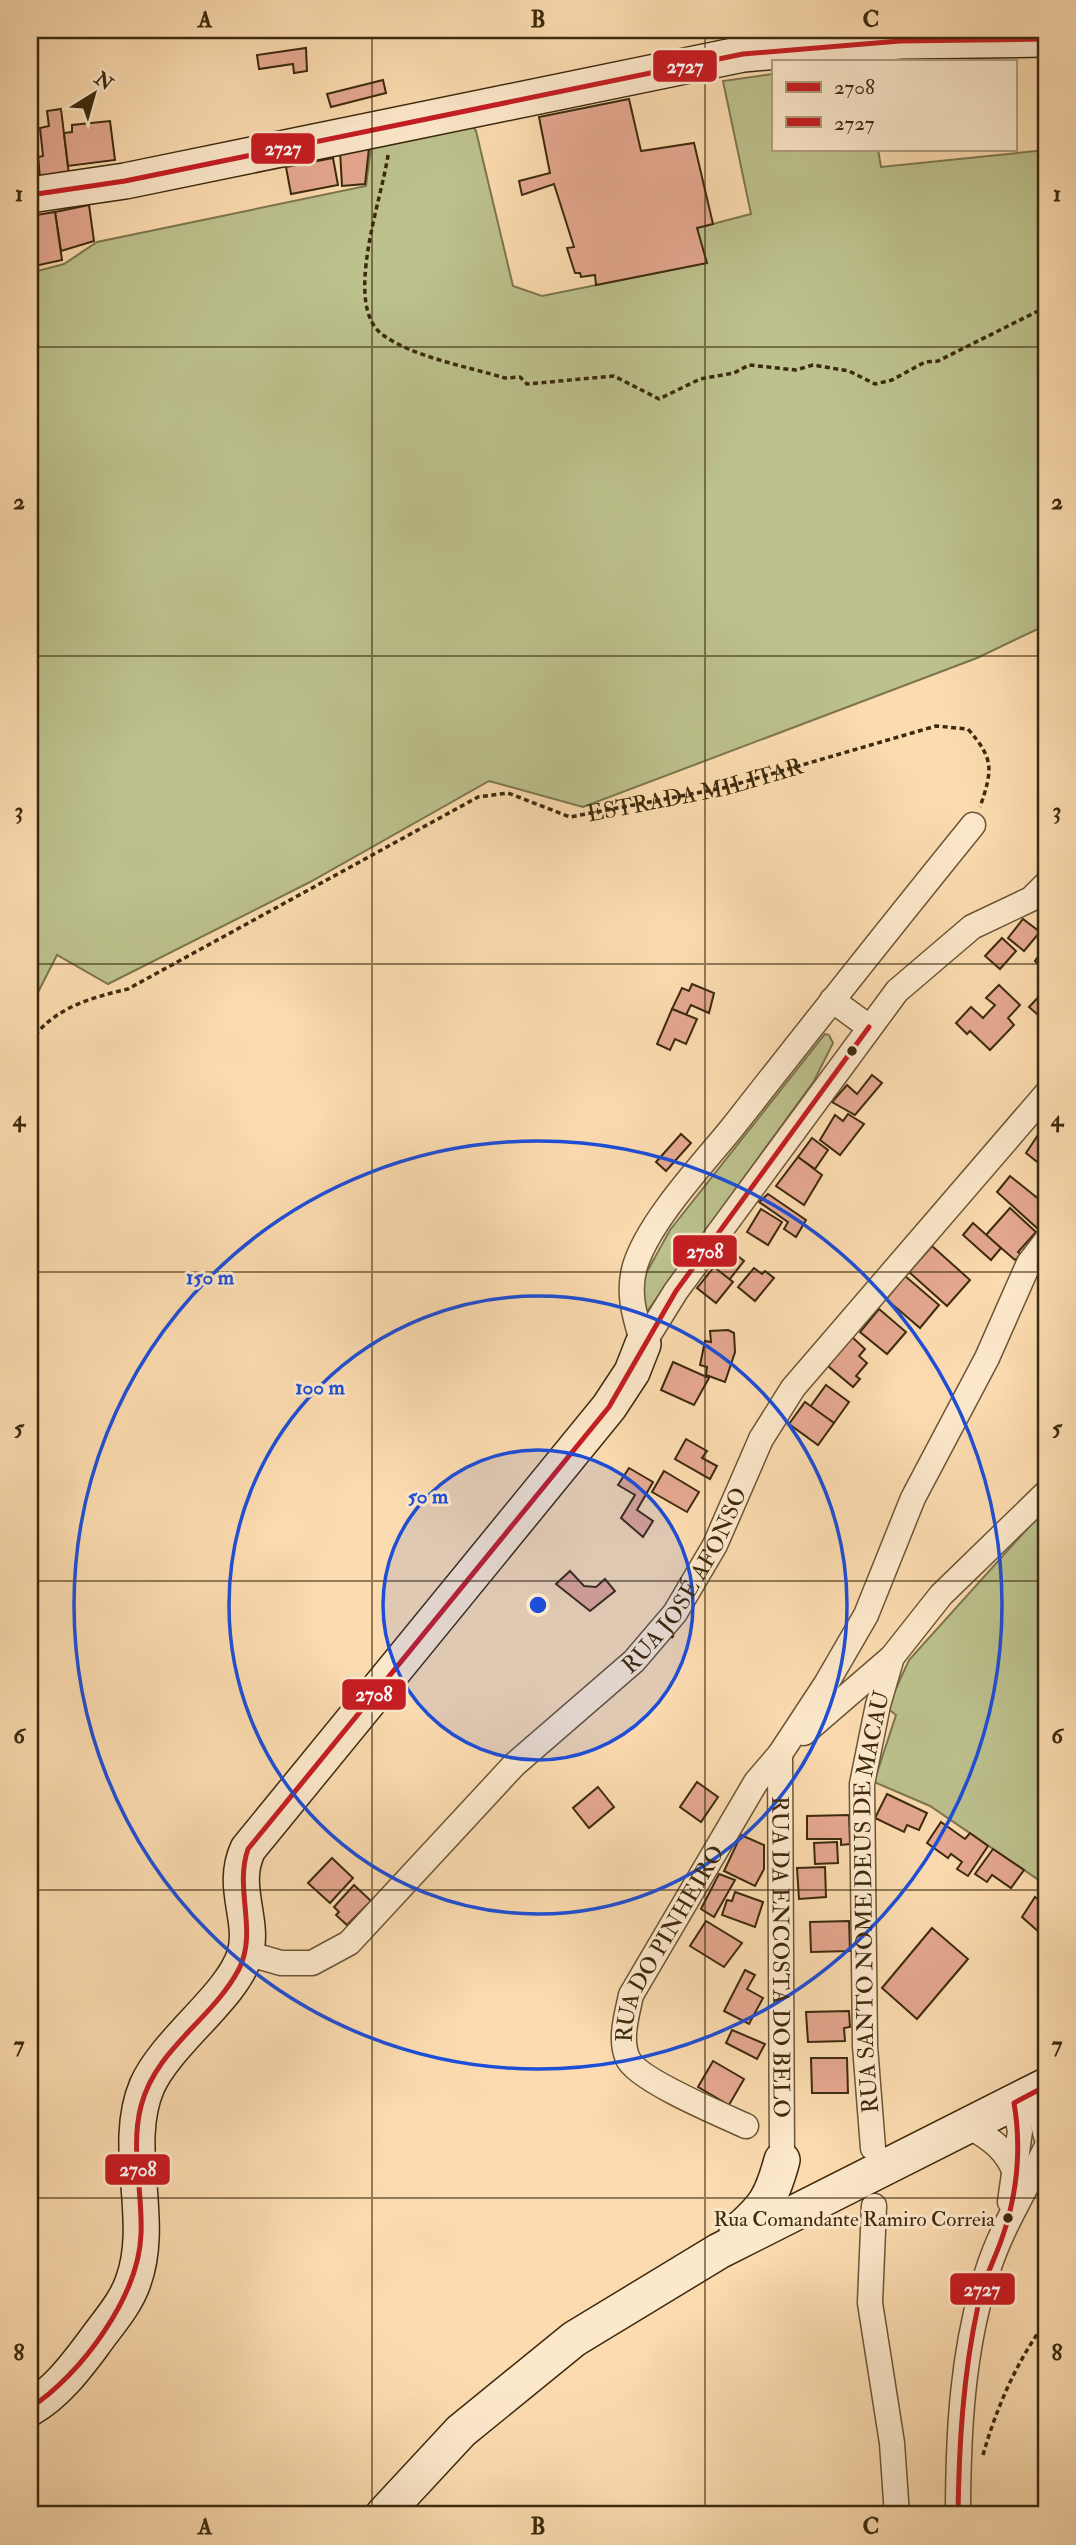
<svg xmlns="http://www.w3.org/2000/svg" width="1076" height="2545" viewBox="0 0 1076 2545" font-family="'IM FELL Double Pica',serif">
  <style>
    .green { fill: #bcc18d; stroke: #7c764e; stroke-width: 2 }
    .building { fill: #e5a890; stroke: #3d2a0e; stroke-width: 2 }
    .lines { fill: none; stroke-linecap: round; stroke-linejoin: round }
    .street-casing { stroke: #6c5636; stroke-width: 27 }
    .secondary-casing { stroke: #3d2a0e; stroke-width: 38 }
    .path { stroke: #3d2a0e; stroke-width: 3.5; stroke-dasharray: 5 3.5; stroke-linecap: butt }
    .street { stroke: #fce8cb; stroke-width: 24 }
    .secondary { stroke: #fce8cb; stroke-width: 35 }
    .bus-1-casing { stroke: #fce8cb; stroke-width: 10 }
    .bus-2-casing { stroke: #fce8cb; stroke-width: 10 }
    .bus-1 { stroke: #c61d23; stroke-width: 5 }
    .bus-2 { stroke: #c61d23; stroke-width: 5 }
    .grid { fill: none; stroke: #3d2a0e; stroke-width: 2; stroke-opacity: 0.55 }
    .ring { fill: none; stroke: #1d4ed8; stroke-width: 3.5 }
    .bus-dot { fill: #3d2a0e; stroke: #fce8cb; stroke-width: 2.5 }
    .labels { text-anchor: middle; stroke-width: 6; stroke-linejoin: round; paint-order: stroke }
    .bus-label { font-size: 21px; fill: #3d2a0e; stroke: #fce8cb; text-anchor: end }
    .street-label { font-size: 23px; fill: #3d2a0e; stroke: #fce8cb }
    .centre { fill: #1d4ed8; stroke: #fce8cb; stroke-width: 3.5 }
    .ring-label { font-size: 21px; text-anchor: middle; font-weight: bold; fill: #1d4ed8; stroke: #fce8cb; stroke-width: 6; stroke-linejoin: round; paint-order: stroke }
    .line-badge { stroke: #fce8cb; stroke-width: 2.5 }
    .badge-label { font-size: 19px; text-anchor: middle; font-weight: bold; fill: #fff }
    .neatline { fill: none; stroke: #3d2a0e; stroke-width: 2.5 }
    .grid-label { font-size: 23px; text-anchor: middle; font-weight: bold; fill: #3d2a0e }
  </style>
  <rect width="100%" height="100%" fill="#fbdbaf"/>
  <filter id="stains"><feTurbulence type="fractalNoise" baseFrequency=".00286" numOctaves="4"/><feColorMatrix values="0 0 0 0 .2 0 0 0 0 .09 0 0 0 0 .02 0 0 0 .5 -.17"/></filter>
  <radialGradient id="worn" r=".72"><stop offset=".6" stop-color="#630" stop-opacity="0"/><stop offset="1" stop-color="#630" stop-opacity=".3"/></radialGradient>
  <g class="green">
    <path d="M773,74V149H878L881,167L1046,150V625L977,658L583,807L489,781L310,882L108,984L57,955L30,1008V273L64,264L97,242L366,186L371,147L471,124L476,131L513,286L542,296L706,263L697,228L751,214L723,81Z"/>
    <path d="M825,1034L829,1035L833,1043L814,1081L646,1313L642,1305L643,1279L670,1230Z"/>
    <path d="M1046,1508V1885L930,1806L874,1782L896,1715L887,1708L909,1660Z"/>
  </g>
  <g class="building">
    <path d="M306,48L307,71L294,73L293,64L259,69L257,55Z"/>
    <path d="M383,80L386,93L331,107L327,94Z"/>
    <path d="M629,99L641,151L694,143L713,224L697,228L707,263L596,285L595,275L581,277L580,273H575L567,248L574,247L554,184L522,195L519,181L550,173L539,117Z"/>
    <path d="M61,109L69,175L40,178L38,157L43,156L40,128L49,126L47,111Z"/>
    <path d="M110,121L115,160L68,166L64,133L72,132V125Z"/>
    <path d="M30,131H34L39,167L30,168Z"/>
    <path d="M369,148L365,184L342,186L340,151Z"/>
    <path d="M333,158L338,185L291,194L286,167Z"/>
    <path d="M89,205L94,241L61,251L55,212Z"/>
    <path d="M55,212L62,260L30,267V216Z"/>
    <path d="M1023,919L1040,932L1024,951L1008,938Z"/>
    <path d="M1002,938L1016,951L1000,969L985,956Z"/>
    <path d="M1046,945V971L1035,961Z"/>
    <path d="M692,984L714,993L709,1013L691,1005L686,1015L672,1009L682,988L689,991Z"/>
    <path d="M999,985L1020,1005L1008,1018L1014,1025L990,1050L970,1031L967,1034L956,1023L971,1007L983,1018L995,1005L986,998Z"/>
    <path d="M1046,989V1022L1029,1007Z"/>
    <path d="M672,1009L697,1019L686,1044L675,1039L670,1050L657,1044Z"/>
    <path d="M872,1075L882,1083L855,1115L832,1102L847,1085L857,1094Z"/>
    <path d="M848,1114L864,1124L840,1155L820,1140L835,1115L843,1121Z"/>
    <path d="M1042,1129L1046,1132V1169L1026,1153Z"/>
    <path d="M681,1134L691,1143L666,1171L656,1162Z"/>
    <path d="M812,1138L828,1150L815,1169L798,1157Z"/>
    <path d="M798,1157L822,1175L804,1205L776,1186Z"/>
    <path d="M1010,1176L1046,1205V1218L1038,1229L997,1192Z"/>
    <path d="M768,1194L806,1220L796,1237L784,1229L788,1222L759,1202Z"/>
    <path d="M1010,1208L1036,1232L1018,1252L1021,1255L1015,1260L986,1235Z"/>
    <path d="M761,1209L782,1222L768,1245L747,1232Z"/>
    <path d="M973,1223L1001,1248L991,1260L963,1235Z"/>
    <path d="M932,1246L970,1280L947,1306L909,1272Z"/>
    <path d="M729,1249L744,1261L729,1280L714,1267Z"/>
    <path d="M714,1267L733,1282L716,1303L697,1288Z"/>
    <path d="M754,1268L762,1274L765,1271L774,1278L755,1301L738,1287Z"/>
    <path d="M905,1276L939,1305L920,1328L886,1299Z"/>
    <path d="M879,1309L906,1332L887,1354L860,1332Z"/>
    <path d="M728,1330L734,1333L735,1352L725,1382L706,1375L707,1367L700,1365L705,1341L711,1342L710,1331Z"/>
    <path d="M851,1336L865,1349L859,1356L867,1363L856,1376L860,1379L853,1387L828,1366Z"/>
    <path d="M673,1362L709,1378L694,1405L661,1390Z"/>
    <path d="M826,1385L849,1402L834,1423L810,1407Z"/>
    <path d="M805,1402L834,1423L818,1445L789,1424Z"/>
    <path d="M686,1439L707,1451L702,1458L717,1466L710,1479L675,1459Z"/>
    <path d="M629,1468L653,1482L637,1510L653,1521L643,1537L621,1518L635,1495L618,1485Z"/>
    <path d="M664,1471L699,1492L687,1512L652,1492Z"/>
    <path d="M570,1571L584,1586L596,1587L605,1579L615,1591L590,1611L556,1584Z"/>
    <path d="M697,1782L718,1797L701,1822L680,1807Z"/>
    <path d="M598,1787L614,1807L589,1828L573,1808Z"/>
    <path d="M887,1794L927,1813L919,1830L907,1825L904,1832L875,1818Z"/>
    <path d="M849,1815L850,1844L841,1845V1839H807V1816Z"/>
    <path d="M941,1822L965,1839L970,1833L988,1846L968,1876L957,1869L962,1862L951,1854L948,1858L927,1843Z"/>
    <path d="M741,1835L764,1845V1869L755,1886L724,1871Z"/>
    <path d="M837,1842L838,1863L815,1864L814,1843Z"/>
    <path d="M993,1849L1024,1870L1011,1888L992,1875L987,1882L975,1874Z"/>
    <path d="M332,1858L353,1878L330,1903L308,1883Z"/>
    <path d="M825,1867L826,1897L799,1899L797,1868Z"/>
    <path d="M719,1874L735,1880L714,1917L701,1909Z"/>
    <path d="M354,1885L371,1901L347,1925L336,1915L339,1912L334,1907Z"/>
    <path d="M735,1892L763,1902L755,1927L722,1915L727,1900L732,1901Z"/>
    <path d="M1035,1897L1046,1905V1924L1040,1933L1022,1917Z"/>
    <path d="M706,1921L742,1943L724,1967L690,1946Z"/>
    <path d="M849,1921L850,1951L811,1952L810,1922Z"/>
    <path d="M932,1928L968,1959L917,2019L882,1988Z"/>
    <path d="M745,1970L755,1975L747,1989L763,1998L749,2024L724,2011Z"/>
    <path d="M849,2011L850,2027L844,2028L845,2041L808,2042L806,2012Z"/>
    <path d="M732,2030L765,2044L757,2059L726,2043Z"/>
    <path d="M811,2058H847L848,2093H812Z"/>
    <path d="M713,2061L744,2079L729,2105L698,2087Z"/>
  </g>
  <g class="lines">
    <g class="street-casing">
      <g id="street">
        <path d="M832,1000L869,1027"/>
        <path d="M643,1344C635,1317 627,1294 635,1266C649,1221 702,1165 732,1128C812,1026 892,925 973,825"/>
        <path d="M643,1344L676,1291L897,991L972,927L1031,899L1046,884"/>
        <path d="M804,1733L892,1657L941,1595L1046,1493"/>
        <path id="s2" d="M780,1754L782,2160"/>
        <path id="s3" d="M246,1953L281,1963H312L349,1943L514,1765L634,1661L675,1613L715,1545L761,1439L793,1388L1046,1094"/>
        <path d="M1026,2097L1042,2120L1046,2136"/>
        <path id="s4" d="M746,2126C722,2115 638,2080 628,2059C619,2039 627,2015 631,1995L756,1782L780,1754L826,1684L866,1615L913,1498L987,1358L1029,1263L1046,1241"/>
        <path d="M968,2126C990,2138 1008,2150 1016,2176"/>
        <path id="s5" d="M873,2148L865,2046L862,1784L878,1705L892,1657"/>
        <path d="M1010,2202L1020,2131L1014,2103"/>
        <path d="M874,2206L870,2303L892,2443L897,2515"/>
        <path d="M958,2515C958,2435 962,2350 987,2273C1000,2230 1026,2189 1046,2148"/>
      </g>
    </g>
    <g class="secondary-casing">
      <g id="secondary">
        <path d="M30,195L125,181L743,54L900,41L1046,39"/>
        <path d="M737,2232C766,2207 772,2197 782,2160"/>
        <path d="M30,2408C56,2393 75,2368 93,2344C107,2324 125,2305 133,2282C156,2220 121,2147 147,2086C167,2041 233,1996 245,1954C255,1920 230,1887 248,1849L609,1407L632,1372L643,1344"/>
        <path d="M383,2515L461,2431L574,2339L719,2251L1046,2086"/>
      </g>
    </g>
    <g class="path">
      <path d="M388,155C382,199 342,306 383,335C413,357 469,367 505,378L520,377L527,384L614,376L659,399L700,379L734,373L749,365L796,370L813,365L849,371L875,384L892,380L925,362L938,361L1046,307"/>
      <path id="s1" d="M30,1042C53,1008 90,998 128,989L478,797L508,793L570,817L723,788L936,726L968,729C994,759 993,769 980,807"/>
      <path d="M983,2455C996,2409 1017,2360 1046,2322"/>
    </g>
    <use href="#street" class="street"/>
    <use href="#secondary" class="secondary"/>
    <g class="bus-1-casing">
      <path id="bus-1" d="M30,2408C81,2375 139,2296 141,2234C143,2192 130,2148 141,2106C156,2048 212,2020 239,1969C258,1931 234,1889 248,1849L609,1407L676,1291L869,1027"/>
    </g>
    <g class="bus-2-casing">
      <g id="bus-2">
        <path d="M30,195L125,181L743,54L900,41L1046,39"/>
        <path d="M958,2515C959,2445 963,2375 978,2306C982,2284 993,2263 1001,2241C1017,2196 1022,2150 1014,2103L1046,2086"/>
      </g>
    </g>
    <use href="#bus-1" class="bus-1"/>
    <use href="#bus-2" class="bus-2"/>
  </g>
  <path class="grid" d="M372,30V2515M705,30V2515M30,347H1046M30,656H1046M30,964H1046M30,1272H1046M30,1581H1046M30,1890H1046M30,2198H1046"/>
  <circle cx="538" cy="1605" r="155" fill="#1d4ed8" fill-opacity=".12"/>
  <g class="ring">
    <circle cx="538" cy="1605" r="155"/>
    <circle cx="538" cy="1605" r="309"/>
    <circle cx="538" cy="1605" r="464"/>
  </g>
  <g class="bus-dot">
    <circle cx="852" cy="1051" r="6"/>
    <circle cx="1008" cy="2218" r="6"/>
  </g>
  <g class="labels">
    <g class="bus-label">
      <text x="995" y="2226">Rua Comandante Ramiro Correia</text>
    </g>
    <g class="street-label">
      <text dy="8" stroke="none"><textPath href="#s1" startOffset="738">ESTRADA MILITAR</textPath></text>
      <text dy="8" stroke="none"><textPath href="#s3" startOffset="607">RUA JOSÉ AFONSO</textPath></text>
      <text dy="8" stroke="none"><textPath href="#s5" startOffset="247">RUA SANTO NOME DEUS DE MACAU</textPath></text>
      <text dy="8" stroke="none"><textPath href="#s4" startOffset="264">RUA DO PINHEIRO</textPath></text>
      <text dy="8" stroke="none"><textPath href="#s2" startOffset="203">RUA DA ENCOSTA DO BELO</textPath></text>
    </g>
  </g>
  <circle cx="538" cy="1605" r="10" class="centre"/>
  <g class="ring-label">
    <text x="210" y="1284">150 m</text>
    <text x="320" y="1394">100 m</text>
    <text x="428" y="1503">50 m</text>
  </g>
  <g class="line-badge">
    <rect x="652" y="49" width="66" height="34" rx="7" fill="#c61d23"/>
    <rect x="250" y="132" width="66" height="33" rx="7" fill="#c61d23"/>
    <rect x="672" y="1234" width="66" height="34" rx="7" fill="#c61d23"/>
    <rect x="341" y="1678" width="66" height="33" rx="7" fill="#c61d23"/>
    <rect x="104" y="2153" width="67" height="33" rx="7" fill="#c61d23"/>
    <rect x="949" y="2272" width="67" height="34" rx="7" fill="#c61d23"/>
  </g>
  <g class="badge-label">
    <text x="685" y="73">2727</text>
    <text x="283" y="155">2727</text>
    <text x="705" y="1258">2708</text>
    <text x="374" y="1701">2708</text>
    <text x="138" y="2176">2708</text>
    <text x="982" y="2296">2727</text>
  </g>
  <rect width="1076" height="2545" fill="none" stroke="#fbdbaf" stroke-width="77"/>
  <rect x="772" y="60" width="245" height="91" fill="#fce8cb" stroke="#b09c7f" stroke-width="2"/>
  <rect x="786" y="82" width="35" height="10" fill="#c61d23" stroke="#b09c7f" stroke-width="2"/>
  <text x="834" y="94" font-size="21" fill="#3d2a0e">2708</text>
  <rect x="786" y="117" width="35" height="10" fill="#c61d23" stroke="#b09c7f" stroke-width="2"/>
  <text x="834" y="130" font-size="21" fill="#3d2a0e">2727</text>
  <g transform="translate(94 94) rotate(37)" stroke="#fce8cb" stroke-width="5" paint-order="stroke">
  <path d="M0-5L12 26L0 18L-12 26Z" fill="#3d2a0e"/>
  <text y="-10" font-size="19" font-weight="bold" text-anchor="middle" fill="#3d2a0e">N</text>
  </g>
  <rect x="38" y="38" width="1000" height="2468" class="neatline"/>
  <g class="grid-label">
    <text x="205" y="27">A</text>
    <text x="538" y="27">B</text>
    <text x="871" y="27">C</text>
    <text x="19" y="201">1</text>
    <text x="1057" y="201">1</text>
    <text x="19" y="509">2</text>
    <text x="1057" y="509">2</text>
    <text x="19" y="818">3</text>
    <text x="1057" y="818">3</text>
    <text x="19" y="1126">4</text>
    <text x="1057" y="1126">4</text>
    <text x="19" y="1435">5</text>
    <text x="1057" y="1435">5</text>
    <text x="19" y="1743">6</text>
    <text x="1057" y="1743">6</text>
    <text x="19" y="2052">7</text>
    <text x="1057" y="2052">7</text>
    <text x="19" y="2360">8</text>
    <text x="1057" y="2360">8</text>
    <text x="205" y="2534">A</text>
    <text x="538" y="2534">B</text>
    <text x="871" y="2534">C</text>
  </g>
  <rect width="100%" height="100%" filter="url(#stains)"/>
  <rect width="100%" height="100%" fill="url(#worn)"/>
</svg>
